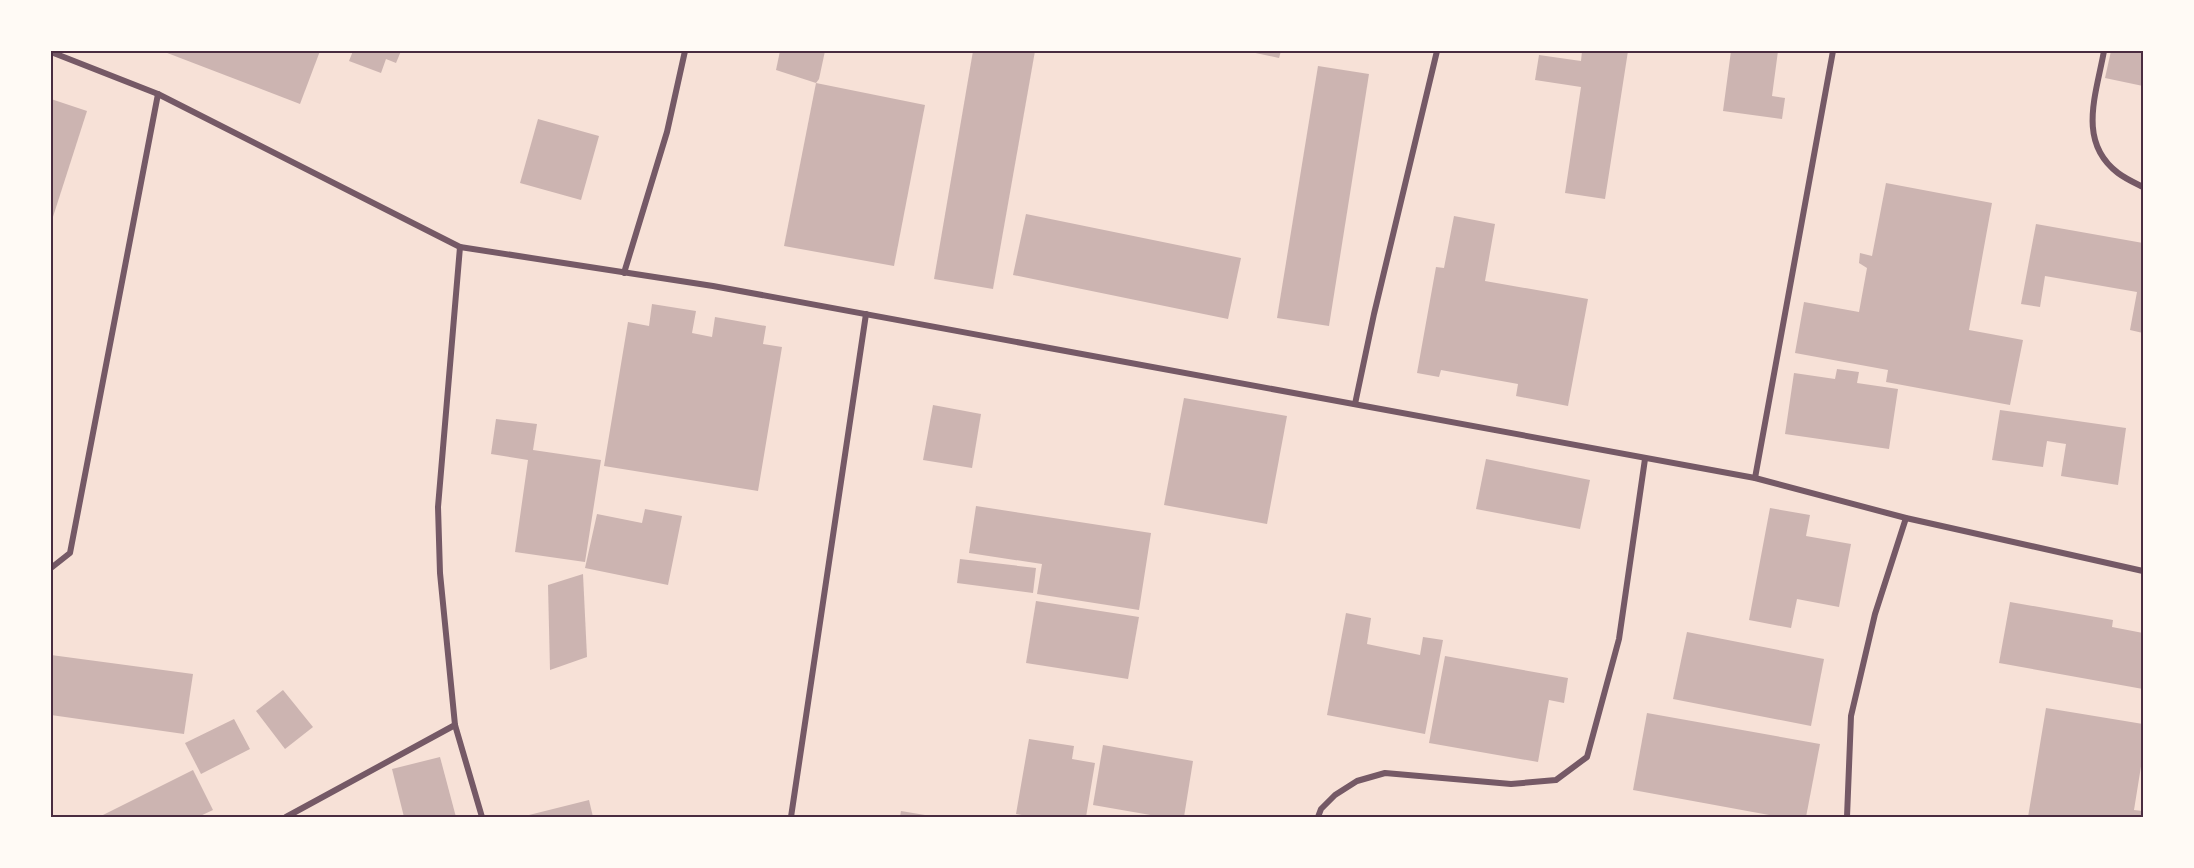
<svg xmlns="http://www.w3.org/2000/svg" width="2194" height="868" viewBox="0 0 2194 868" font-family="'Public Sans',sans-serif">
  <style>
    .building { fill: #ccb4b1 }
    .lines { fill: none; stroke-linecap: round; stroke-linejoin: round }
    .minor { stroke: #755966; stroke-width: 6 }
    .neatline { fill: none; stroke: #4a2c40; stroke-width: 2 }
  </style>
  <rect width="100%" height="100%" fill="#f7e1d7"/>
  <g class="building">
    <path d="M162,51H320L300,104Z"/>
    <path d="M353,51H401L396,63L386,59L381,73L349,61Z"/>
    <path d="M780,51H825L819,79L816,83L776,70Z"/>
    <path d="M973,51H1035L993,289L934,279Z"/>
    <path d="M1246,51H1281L1279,58Z"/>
    <path d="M1582,51H1628L1605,199L1565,193L1581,87L1535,80L1539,55L1581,61Z"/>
    <path d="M1731,51H1778L1772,96L1785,98L1782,119L1723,111Z"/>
    <path d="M2111,51H2143V86L2105,78Z"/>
    <path d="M1318,66L1369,74L1329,326L1277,318Z"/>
    <path d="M816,83L925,105L894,266L784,246Z"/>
    <path d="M51,99L87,111L51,223Z"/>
    <path d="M538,119L599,136L581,200L520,183Z"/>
    <path d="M1886,183L1992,203L1969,330L2023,340L2010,405L1886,382L1888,370L1795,353L1804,302L1859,312L1867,268L1859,263L1860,253L1872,256Z"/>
    <path d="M1026,214L1241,258L1228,319L1013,275Z"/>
    <path d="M1454,216L1495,224L1485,281L1588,299L1568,406L1516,396L1518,384L1441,370L1439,377L1417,373L1436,267L1444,268Z"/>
    <path d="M2036,224L2143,243V333L2130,330L2137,292L2045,276L2040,307L2021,304Z"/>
    <path d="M652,304L696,311L692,333L712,337L715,317L766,326L763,344L782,347L758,491L604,466L628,322L649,326Z"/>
    <path d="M1837,369L1859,372L1857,383L1898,389L1889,449L1785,434L1794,373L1835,379Z"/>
    <path d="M1184,398L1287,416L1267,524L1164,505Z"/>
    <path d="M933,405L981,414L972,468L923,460Z"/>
    <path d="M2000,410L2126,428L2118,485L2061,476L2066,444L2047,441L2043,467L1992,460Z"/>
    <path d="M496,419L537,424L533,450L601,460L585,562L515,552L528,460L491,454Z"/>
    <path d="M1486,459L1590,480L1580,529L1476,509Z"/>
    <path d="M976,506L1151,533L1139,610L1037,594L1042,564L969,553Z"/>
    <path d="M1770,508L1810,515L1806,536L1851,544L1839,607L1797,599L1791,628L1749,620Z"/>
    <path d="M645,509L682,516L668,585L585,568L597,514L642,523Z"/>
    <path d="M960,559L1036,568L1033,593L957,583Z"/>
    <path d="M583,574L587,657L550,670L548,585Z"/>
    <path d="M1036,601L1139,617L1128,679L1026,663Z"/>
    <path d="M2010,602L2113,620L2112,627L2143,633V689L1999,663Z"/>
    <path d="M1346,613L1371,618L1367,644L1420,655L1423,637L1443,640L1425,734L1327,715Z"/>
    <path d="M1687,632L1824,659L1811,726L1673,699Z"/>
    <path d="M51,655L193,674L184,734L51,715Z"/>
    <path d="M1445,656L1568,678L1564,703L1549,700L1538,762L1429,743Z"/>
    <path d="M283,690L313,727L285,749L256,711Z"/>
    <path d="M2046,708L2143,724V754L2134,810L2143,811V817H2028Z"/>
    <path d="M1647,713L1820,744L1806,817H1780L1633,790Z"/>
    <path d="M234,719L250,749L201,774L185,743Z"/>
    <path d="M1029,739L1074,746L1072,759L1095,763L1086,817H1033L1016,814Z"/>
    <path d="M1103,745L1193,761L1184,817H1162L1093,805Z"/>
    <path d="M440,757L456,817H404L392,769Z"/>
    <path d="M193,770L213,810L198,817H99Z"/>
    <path d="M589,800L593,817H526L525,816Z"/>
    <path d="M901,811L931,816V817H900Z"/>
  </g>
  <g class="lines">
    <g class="minor">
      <path d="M2104,51C2096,95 2077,142 2118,173C2126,179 2135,183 2143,187"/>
      <path d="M51,52L158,94L460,247L713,286L1755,478L1906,518L2143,571"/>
      <path d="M460,247L438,507L440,573L455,725L482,817"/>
      <path d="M624,273L667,132L685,51"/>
      <path d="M1355,404L1374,314L1437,51"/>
      <path d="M1755,478L1833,51"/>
      <path d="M51,568L70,553L158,94"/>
      <path d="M286,817L455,725"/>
      <path d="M791,817L866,314"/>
      <path d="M1318,817L1321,809L1335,795L1357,781L1385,773L1511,784L1556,780L1587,757L1619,639L1645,459"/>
      <path d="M1847,817L1851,716L1875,614L1906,518"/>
    </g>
  </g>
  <rect width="2194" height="868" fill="none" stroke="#fffaf5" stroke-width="105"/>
  <rect x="52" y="52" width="2090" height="764" class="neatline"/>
</svg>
